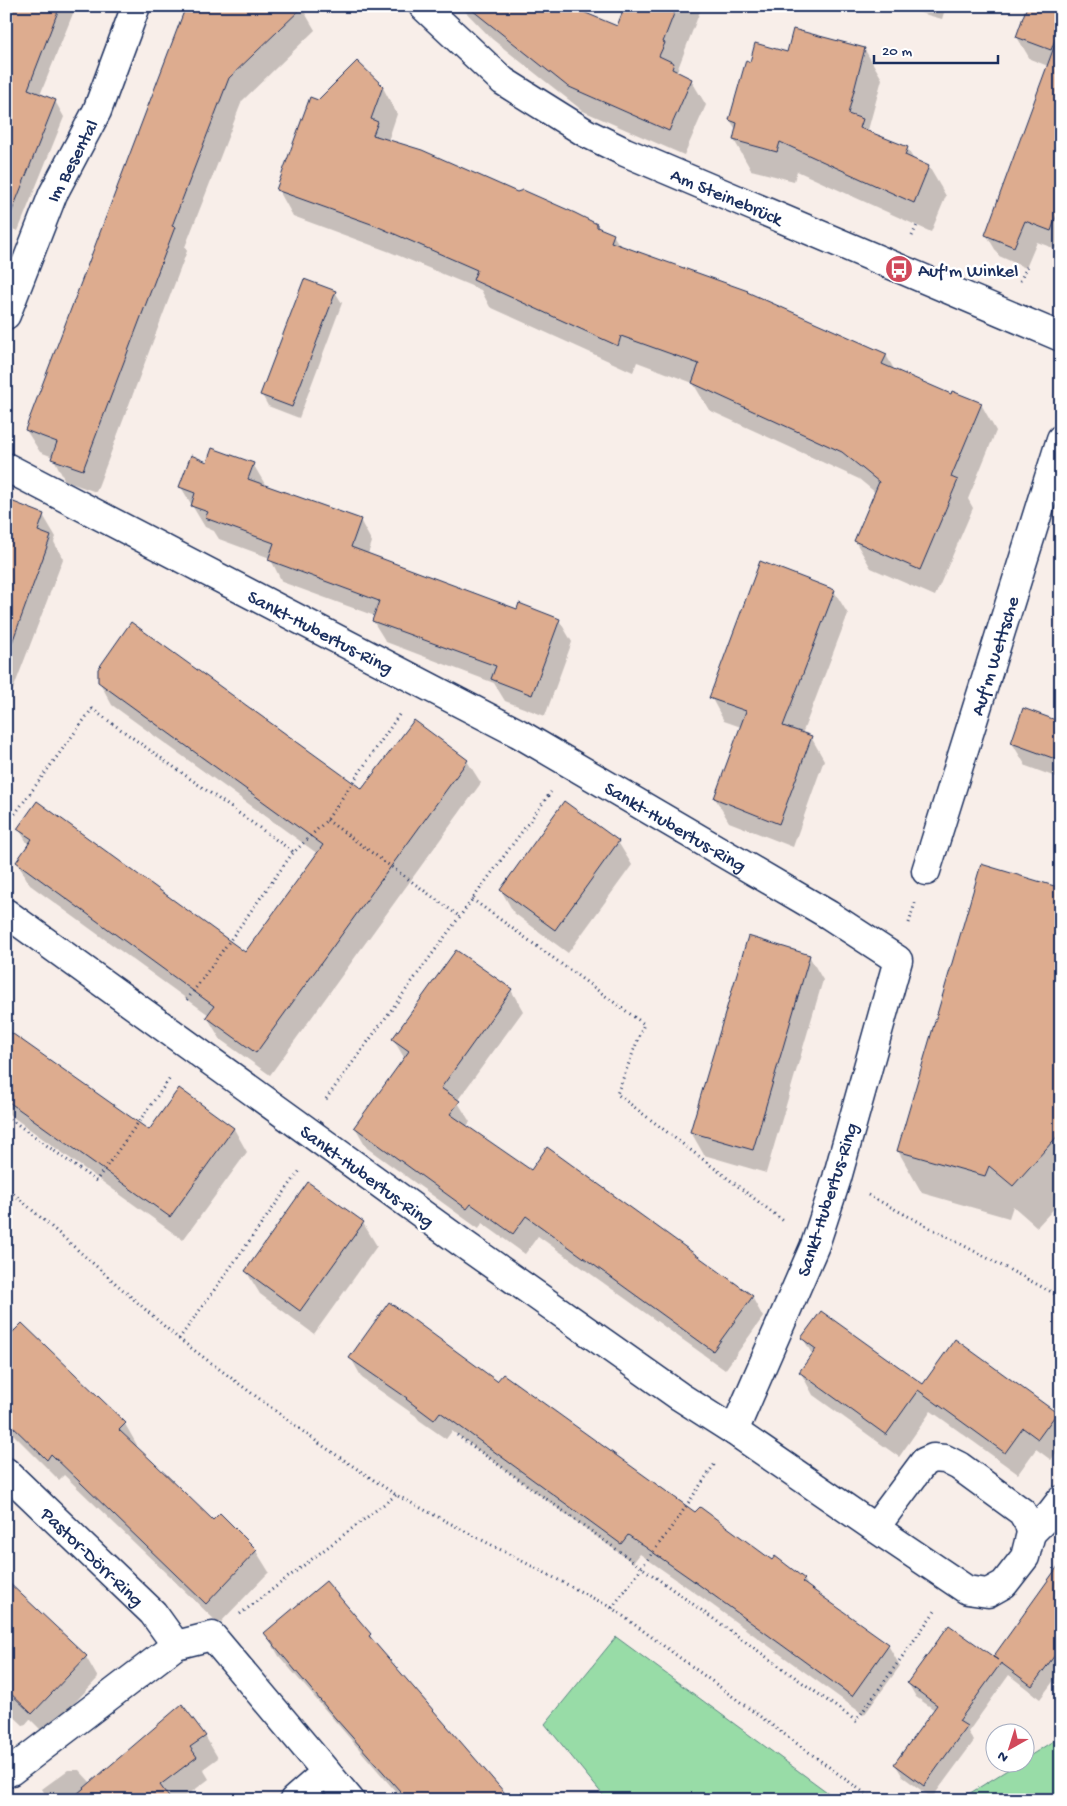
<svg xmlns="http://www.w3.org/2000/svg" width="1067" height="1806" viewBox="0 0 1067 1806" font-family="'Gochi Hand',sans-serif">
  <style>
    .green { fill: #98dca7; stroke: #5a8682 }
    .shadow { fill: #0003 }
    .building { fill: #ddac8f; stroke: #1b2f5e }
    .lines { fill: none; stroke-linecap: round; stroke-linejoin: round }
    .minor-casing { stroke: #1b2f5e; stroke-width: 31 }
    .tertiary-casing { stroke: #1b2f5e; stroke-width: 31 }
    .path { stroke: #1b2f5e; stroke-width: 3; stroke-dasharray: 1 4; stroke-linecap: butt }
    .minor { stroke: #fff; stroke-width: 28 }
    .tertiary { stroke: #fff; stroke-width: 28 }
    .labels { text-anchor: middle; stroke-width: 5; stroke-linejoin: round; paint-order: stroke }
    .street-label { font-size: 19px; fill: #1b2f5e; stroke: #fff }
    .poi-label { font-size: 19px; fill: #1b2f5e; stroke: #fff; text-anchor: start }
  </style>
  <rect width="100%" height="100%" fill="#f8eee9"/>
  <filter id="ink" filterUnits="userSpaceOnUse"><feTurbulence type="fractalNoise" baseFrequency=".02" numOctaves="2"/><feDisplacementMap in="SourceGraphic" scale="10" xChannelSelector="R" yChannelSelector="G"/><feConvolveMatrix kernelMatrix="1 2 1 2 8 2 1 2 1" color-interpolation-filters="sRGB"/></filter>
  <g filter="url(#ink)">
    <g class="green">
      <path d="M616,1637L838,1800H607L545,1724Z"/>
      <path d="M1061,1736V1800H959L1017,1764H1024L1025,1759Z"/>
    </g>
    <g class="shadow">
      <path d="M6,6H76L40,95L55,101L64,117L18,231L6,227Z"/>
      <path d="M187,6L302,8L315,30L242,101L185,247L187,251L96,492L65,481L53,457L40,452L26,430Z"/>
      <path d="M460,6H579L577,11L618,27L626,6H702L677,71L679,74L691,80L706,105L684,155L583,111L492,39Z"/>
      <path d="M730,6H750L749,13Z"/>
      <path d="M895,6H946L942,19Z"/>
      <path d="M1061,6V251L1037,242L1026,268L999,256L986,234L1048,66L1030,59L1017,37Z"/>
      <path d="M865,50L882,79L868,130L870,134L907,148L914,160L929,167L946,196L931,232L797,171L794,181L751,170L734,140L737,131L730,120L751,64L788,54Z"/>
      <path d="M382,86L397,114L388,141L596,225L599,229L613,235L620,246L748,294L886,355L895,371L952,395L981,404L996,431L968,499L973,508L935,596L871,568L855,541L876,493L859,479L709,410L693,383L637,362L633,372L490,307L481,290L390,252L293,216L278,189L318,102Z"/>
      <path d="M335,292L342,303L299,418L268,406L262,395Z"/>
      <path d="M208,463L253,464L266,486L360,520L372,542L368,554L518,610L559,620L572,642L545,716L505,701L494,683L386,642L373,621L375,616L282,582L270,558L219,539L214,531L205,527L181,487Z"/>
      <path d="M43,515L56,537L54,542L63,559L6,708V520Z"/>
      <path d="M1061,527V544L1057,538Z"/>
      <path d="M834,591L848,614L802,734L811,737L824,760L793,847L729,822L715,798L741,727L724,721L711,697Z"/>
      <path d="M99,681L362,791L467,761L481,783L270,1075L221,1040L207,1017L209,1015L30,885L17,862L29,846L19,829L246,953L318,854L112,705Z"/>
      <path d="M1061,723V779L1026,766L1012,743Z"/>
      <path d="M618,842L632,865L568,953L514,913L501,890Z"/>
      <path d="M1061,889V1201L1037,1227L1013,1206L1009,1218L922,1193L898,1151Z"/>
      <path d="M809,956L823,980L766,1173L704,1155L691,1132Z"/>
      <path d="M511,990L523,1011L457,1101L470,1122L466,1127L531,1172L752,1297L763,1317L725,1370L538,1236L525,1254L482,1223L479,1229L367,1148L355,1127L405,1059L393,1039Z"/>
      <path d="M6,1029L149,1132L180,1090L234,1129L247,1152L183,1240L6,1112Z"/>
      <path d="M363,1223L377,1246L314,1334L260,1294L246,1271Z"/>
      <path d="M6,1322L16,1331L22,1325L125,1424L137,1445L135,1448L213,1521L256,1551L269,1572L219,1624L64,1475L59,1480L6,1427Z"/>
      <path d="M803,1338L923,1386L1056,1413L1061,1422V1446L1051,1460L1036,1449L1018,1474L931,1411L899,1457L813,1395L801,1373L813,1356Z"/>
      <path d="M351,1358L498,1383L696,1514L804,1579L809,1588L888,1645L900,1666L864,1715L704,1599L640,1554L633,1563L452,1431L446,1439L419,1420L416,1416L362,1378Z"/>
      <path d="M1061,1565V1671L1040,1699L1009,1675L968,1732L974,1741L932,1798L903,1777L895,1764L935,1710L916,1697L908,1683L996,1661Z"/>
      <path d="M6,1581L86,1657L98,1678L45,1734L30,1719L24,1726L6,1709Z"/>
      <path d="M266,1634L370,1635L376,1646L509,1800H403L279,1656Z"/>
      <path d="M205,1736L218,1758L203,1769L209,1779L181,1800H49L42,1789L68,1770H79L91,1783Z"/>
    </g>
    <g class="building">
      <path d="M6,6H60L28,89L56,100L8,221L6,220Z"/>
      <path d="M186,6H304L229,78L172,226L175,227L83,470L51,459L57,442L25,430Z"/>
      <path d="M467,6H569L617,26L625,6H677L663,42L665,43L659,56L674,63L672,69L692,79L669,131L567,86Z"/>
      <path d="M1027,6H1061V24L1051,50L1016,37Z"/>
      <path d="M793,29L865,48L848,114L863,119L860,128L908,147L905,155L929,166L914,203L780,142L777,152L733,140L737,123L729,120L746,60L750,62L755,43L787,52Z"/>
      <path d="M1057,39H1061V203L1051,231L1025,221L1014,247L985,235Z"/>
      <path d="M357,61L383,86L371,119L378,122L373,135L422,150L517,192L523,190L575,213L597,224V227L614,234L611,242L748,291L747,292L887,354L882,364L951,394L952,391L982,403L951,477L958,480L920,570L854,541L879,482L842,452L692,383L699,364L621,336L618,346L473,280L477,270L374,225L276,190L310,97L318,100Z"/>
      <path d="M304,279L336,291L292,407L260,395Z"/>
      <path d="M212,448L254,463L248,479L361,519L351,547L517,609L519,603L560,619L532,695L491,679L496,666L372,621L379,601L268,560L274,543L205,518L208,512L191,506L195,493L179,487L191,455L207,462Z"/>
      <path d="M6,499L44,514L38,531L51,536L10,648L6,647Z"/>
      <path d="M760,561L835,590L783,726L812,736L779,824L714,798L746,711L709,698Z"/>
      <path d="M131,622L362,789L414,720L468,760L256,1053L206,1017L214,1006L16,862L32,839L17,829L37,801L245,952L323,845L98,682V669Z"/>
      <path d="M1023,708L1061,722V761L1011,743Z"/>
      <path d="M564,801L619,841L555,930L500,890Z"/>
      <path d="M981,864L1061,888V1132L1013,1186L989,1166L985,1176L897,1151Z"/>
      <path d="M748,936L810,955L753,1150L690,1132Z"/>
      <path d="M456,950L512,989L441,1088L460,1101L450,1114L531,1170L547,1147L753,1296L713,1351L526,1216L513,1234L471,1204L467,1209L354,1127L409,1051L392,1039Z"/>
      <path d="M6,1029L149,1130L179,1088L234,1128L170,1217L6,1100Z"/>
      <path d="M308,1182L364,1222L300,1311L245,1271Z"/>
      <path d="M389,1302L497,1381L503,1374L695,1512L700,1507L772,1560L775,1556L805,1579L802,1582L889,1644L852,1696L691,1579L628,1535L621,1544L440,1412L434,1420L406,1399L407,1398L349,1358Z"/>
      <path d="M821,1311L923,1384L955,1339L1057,1413L1038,1439L1023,1428L1005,1453L918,1390L886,1435L799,1372L816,1349L801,1338Z"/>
      <path d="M22,1323L126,1423L119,1430L153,1462L213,1520L220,1513L257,1550L206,1604L51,1454L47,1460L6,1420V1339Z"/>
      <path d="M1061,1562V1647L1032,1686L1001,1663L959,1721L967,1726L924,1786L894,1764L937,1705L907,1683L949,1625L998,1660L993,1657Z"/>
      <path d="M6,1580L87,1656L32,1714L6,1689Z"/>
      <path d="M326,1581L371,1634L369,1636L511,1800H408L336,1719L264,1633Z"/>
      <path d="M182,1704L206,1736L190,1747L197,1757L160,1785L171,1800H70Z"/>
    </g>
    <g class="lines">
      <g class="minor-casing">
        <g id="minor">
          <path id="s1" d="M6,315L53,194L97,111L136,6"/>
          <path id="s2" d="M6,467L518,733L829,915L898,960L837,1178L815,1245L734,1431L679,1396L465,1245L6,913"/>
          <path id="s3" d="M926,871L1061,439"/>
          <path d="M734,1431L875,1528L924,1462L933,1458L945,1459L959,1466L1022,1512L1029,1524L1031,1533L1025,1557L1004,1584L988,1593L967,1590L875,1528"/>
          <path id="s4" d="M6,1472L153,1613L176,1645"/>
          <path d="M1031,1533L1051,1513L1061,1500"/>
          <path d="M6,1773L11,1771L176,1645L212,1636L350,1800"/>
          <path d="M294,1800L326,1772"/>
        </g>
      </g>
      <g class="tertiary-casing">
        <g id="tertiary">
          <path id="s5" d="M423,6L503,81L586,133L625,152L1061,337"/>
        </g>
      </g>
      <g class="path">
        <path d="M912,236L918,223"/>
        <path d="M1020,281L1027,267"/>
        <path d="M327,820L459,916"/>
        <path d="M6,826L92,709L292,851V853"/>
        <path d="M472,899L644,1024L617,1094L785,1222"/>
        <path d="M909,923L915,903"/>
        <path d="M187,1000L292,854L327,820L401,712"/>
        <path d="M326,1099L551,792"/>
        <path d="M6,1116L96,1181L171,1077"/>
        <path d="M6,1187L179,1339L320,1444L396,1495L612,1608L874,1800"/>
        <path d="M868,1195L1061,1297"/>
        <path d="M179,1339L301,1169"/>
        <path d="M457,1435L856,1721L935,1611"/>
        <path d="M612,1608L676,1521L716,1462"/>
        <path d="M240,1614L396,1495"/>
        <path d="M1057,1800L1061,1798"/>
      </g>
      <use href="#minor" class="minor"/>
      <use href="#tertiary" class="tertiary"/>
    </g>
  </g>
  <defs>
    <g id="bus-disc" transform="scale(1.4375)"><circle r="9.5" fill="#d1495b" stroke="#fff"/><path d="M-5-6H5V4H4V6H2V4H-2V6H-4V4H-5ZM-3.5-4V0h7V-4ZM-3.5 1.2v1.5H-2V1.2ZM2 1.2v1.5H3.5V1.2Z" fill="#fff"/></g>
  </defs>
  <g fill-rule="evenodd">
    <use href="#bus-disc" x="899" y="269"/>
  </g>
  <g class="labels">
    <g class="street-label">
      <text dy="7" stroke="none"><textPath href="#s1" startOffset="168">Im Besental</textPath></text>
      <text dy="7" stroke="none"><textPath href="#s5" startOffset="362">Am Steinebrück</textPath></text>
      <text dy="7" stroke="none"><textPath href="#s2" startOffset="355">Sankt-Hubertus-Ring</textPath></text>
      <text dy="7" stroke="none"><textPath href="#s3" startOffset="226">Auf'm Wettsche</textPath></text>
      <text dy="7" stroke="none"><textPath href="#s2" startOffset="760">Sankt-Hubertus-Ring</textPath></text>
      <text transform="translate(368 1175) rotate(36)" y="7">Sankt-Hubertus-Ring</text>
      <text transform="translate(826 1199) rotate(-72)" y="7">Sankt-Hubertus-Ring</text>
      <text dy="7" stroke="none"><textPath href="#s4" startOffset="121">Pastor-Dörr-Ring</textPath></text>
    </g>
    <g class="poi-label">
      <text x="918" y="276">Auf'm Winkel</text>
    </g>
  </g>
  <rect width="1067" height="1806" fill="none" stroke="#fff" stroke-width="25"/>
  <rect x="12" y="12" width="1042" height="1781" fill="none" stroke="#1b2f5e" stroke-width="2" filter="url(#ink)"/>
  <g transform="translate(1010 1748) rotate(219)"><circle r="24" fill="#ffffff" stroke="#a4acbf"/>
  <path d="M0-4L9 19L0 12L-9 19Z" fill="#d1495b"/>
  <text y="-8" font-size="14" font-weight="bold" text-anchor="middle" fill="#1b2f5e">N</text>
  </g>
  <path d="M874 55v8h124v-8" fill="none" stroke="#1b2f5e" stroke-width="2.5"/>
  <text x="882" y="55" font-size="15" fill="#1b2f5e" stroke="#ffffff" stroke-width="4" paint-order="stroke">20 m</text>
</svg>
